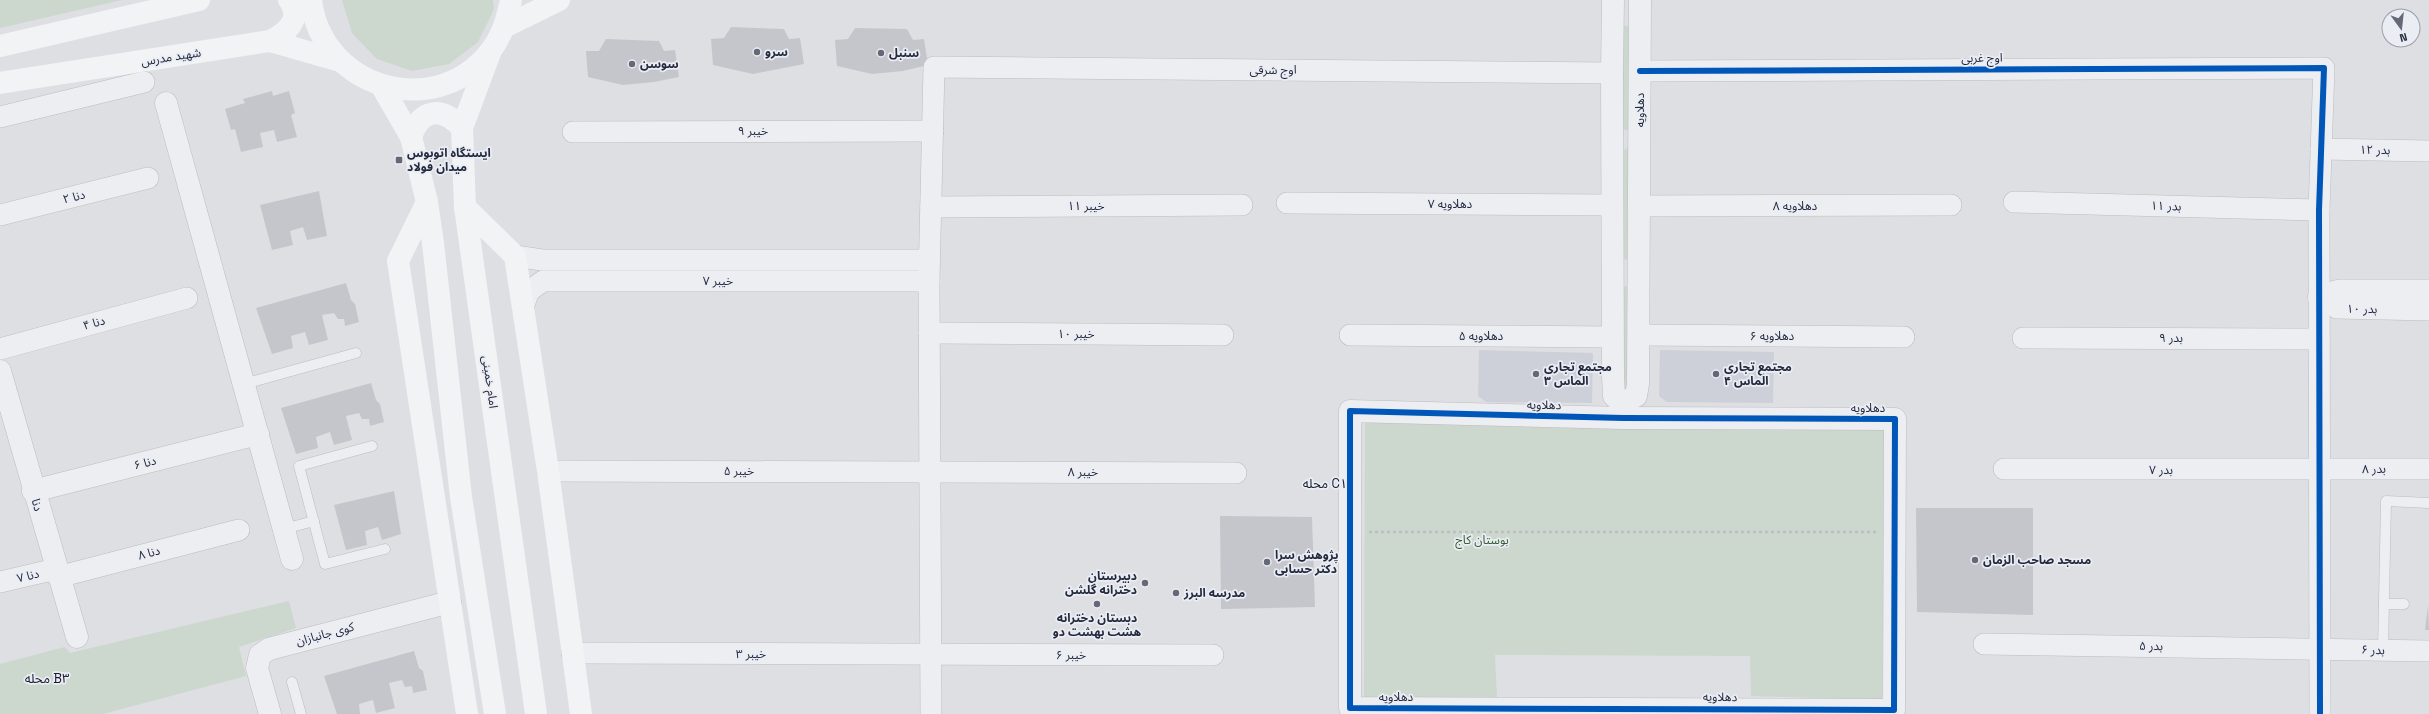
<svg xmlns="http://www.w3.org/2000/svg" width="2429" height="714" viewBox="0 0 2429 714" font-family="'Space Grotesk','Noto Sans Arabic',sans-serif">
  <style>
    .built { fill: #ced0d9 }
    .green { fill: #ccd7cd }
    .building { fill: #c5c6cb }
    .lines { fill: none; stroke-linecap: round; stroke-linejoin: round }
    .service-casing { stroke: #bbbcc1; stroke-width: 11 }
    .minor-casing { stroke: #bbbcc1; stroke-width: 22 }
    .tertiary-casing { stroke: #bbbcc1; stroke-width: 23 }
    .path { stroke: #bdbec4; stroke-width: 2.5; stroke-dasharray: 3 3; stroke-linecap: butt }
    .service { stroke: #edeef1; stroke-width: 10 }
    .minor { stroke: #edeef1; stroke-width: 21 }
    .tertiary { stroke: #edeef1; stroke-width: 22 }
    .secondary { stroke: #f2f3f5; stroke-width: 22 }
    .cycleway-casing { stroke: #eaedf4; stroke-width: 8 }
    .cycleway { stroke: #0057b8; stroke-width: 6 }
    .poi-dot { fill: #656977; stroke: #eaedf4; stroke-width: 1.5 }
    .labels { text-anchor: middle; stroke-width: 3.5; stroke-linejoin: round; paint-order: stroke }
    .poi-label { font-size: 12px; font-weight: bold; fill: #242a3d; stroke: #eaedf4; text-anchor: start }
    .street-label { font-size: 12px; fill: #242a3d; stroke: #eaedf4 }
    .park-label { font-size: 12px; fill: #335a31; stroke: #eaedf4 }
    .neighbourhood-label { font-size: 13px; fill: #171b2d; stroke: #eaedf4 }
  </style>
  <rect width="100%" height="100%" fill="#dedfe3"/>
  <g class="built">
    <path d="M1479,350L1593,353L1592,403L1486,402L1478,396Z"/>
    <path d="M1660,350L1774,352L1773,403L1667,402L1659,396Z"/>
  </g>
  <g class="green">
    <path d="M0,0H122L0,28Z"/>
    <path d="M342,0H493L494,9L478,42L449,64L412,71L377,59L352,33Z"/>
    <path d="M1622,25L1633,28L1631,130H1619Z"/>
    <path d="M1630,147L1633,255L1625,260L1621,255L1624,150Z"/>
    <path d="M1628,285L1631,393L1624,399L1622,288Z"/>
    <path d="M1365,421L1885,427L1882,700L1751,696L1750,656L1495,655L1497,698H1364Z"/>
    <path d="M289,601L296,628L239,647L246,676L103,714H0V664L65,647L70,653Z"/>
  </g>
  <g class="building">
    <path d="M731,27L784,29L789,39L800,38L804,64L753,74L713,65L711,39L724,38Z"/>
    <path d="M855,28L907,29L913,40L924,39L928,65L903,71L872,74L837,66L835,40L848,39Z"/>
    <path d="M606,39L659,41L664,51L675,50L679,77L654,82L623,85L588,77L586,51H599Z"/>
    <path d="M272,91L273,96L289,91L295,113L291,115L297,137L277,142L274,130L260,133L263,147L241,152L235,129L231,130L225,109L245,103L243,99Z"/>
    <path d="M319,191L327,236L307,240L303,227L290,231L293,245L272,250L260,205Z"/>
    <path d="M346,283L351,300L355,304L359,322L345,326L344,319H338L334,313L322,315L328,340L309,345L305,332L291,336L293,348L272,354L256,308Z"/>
    <path d="M371,383L376,400L380,404L384,422L370,426L369,419H362L359,413L346,416L352,440L334,445L330,432L316,437L318,448L296,454L281,408Z"/>
    <path d="M394,491L401,534L382,540L378,527L365,531L367,545L346,550L334,505Z"/>
    <path d="M1916,508H2033V615L1917,612Z"/>
    <path d="M1220,516L1312,517L1315,607L1221,609Z"/>
    <path d="M2428,605L2429,630H2425Z"/>
    <path d="M414,651L419,668L423,671L427,690L413,693L412,686L405,687L402,680L389,683L395,708L376,713L373,700L359,704L360,714H337L324,676Z"/>
  </g>
  <g class="lines">
    <g class="service-casing">
      <g id="service">
        <path d="M244,384L356,353"/>
        <path d="M372,446L299,466L325,564L385,549"/>
        <path d="M284,529L314,521"/>
        <path d="M2384,604H2404"/>
        <path d="M2383,651L2386,501L2429,503"/>
        <path d="M292,682L301,714"/>
      </g>
    </g>
    <g class="minor-casing">
      <g id="minor">
        <path d="M1640,71L2324,68L2319,210L2320,714"/>
        <path d="M0,117L144,82"/>
        <path d="M573,132L933,131"/>
        <path d="M2321,149L2429,151"/>
        <path d="M2014,202L2319,210"/>
        <path d="M1287,203L1612,205"/>
        <path d="M1639,206L1951,205"/>
        <path d="M931,207L1242,205"/>
        <path d="M0,215L148,178"/>
        <path d="M515,256L542,260H929"/>
        <path d="M2429,290H2340L2335,291L2332,298L2337,308L2429,310"/>
        <path d="M523,307L529,291L543,281H929"/>
        <path d="M929,333L1223,335"/>
        <path d="M1350,335L1612,337"/>
        <path d="M1639,335L1904,337"/>
        <path d="M2023,338L2319,339"/>
        <path d="M0,349L187,298"/>
        <path d="M2004,469H2429"/>
        <path d="M548,471L1236,473"/>
        <path d="M58,577L239,530"/>
        <path d="M0,582L56,569"/>
        <path d="M1984,644L2429,651"/>
        <path d="M572,653L1213,655"/>
        <path d="M931,714L929,281L934,67L1612,73"/>
      </g>
    </g>
    <g class="tertiary-casing">
      <g id="tertiary">
        <path d="M1613,0L1612,73L1613,376L1614,396L1622,403"/>
        <path d="M166,103L292,559"/>
        <path d="M2319,297L2332,298"/>
        <path d="M0,371L77,637"/>
        <path d="M1622,403L1636,396L1638,384L1640,0"/>
        <path d="M1350,411L1623,418L1895,419L1894,710L1350,708Z"/>
        <path d="M33,491L258,434"/>
        <path d="M270,714L257,668L260,655L269,649L450,602"/>
      </g>
    </g>
    <path class="path" d="M1369,532H1876"/>
    <use href="#service" class="service"/>
    <use href="#minor" class="minor"/>
    <use href="#tertiary" class="tertiary"/>
    <g class="secondary">
      <path d="M311,0C321,87 433,122 489,53C502,37 507,19 511,0"/>
      <path d="M506,26L559,0"/>
      <path d="M270,41C285,34 304,19 289,0"/>
      <path d="M0,46L199,0"/>
      <path d="M490,53L462,128L465,207L536,714"/>
      <path d="M0,83L270,41L340,61"/>
      <path d="M381,85L411,137L427,202L433,243L461,497L495,714"/>
      <path d="M411,137C421,108 442,106 462,128"/>
      <path d="M427,202L398,261L467,714"/>
      <path d="M465,207L515,256L548,471L581,714"/>
    </g>
    <g class="cycleway-casing">
      <g id="cycleway">
        <path d="M1640,71L2324,68L2319,210L2320,714"/>
        <path d="M1350,411L1623,418L1895,419L1894,710L1350,708Z"/>
      </g>
    </g>
    <use href="#cycleway" class="cycleway"/>
  </g>
  <g class="poi-dot">
    <circle cx="757" cy="52" r="4"/>
    <circle cx="881" cy="53" r="4"/>
    <circle cx="632" cy="64" r="4"/>
    <rect x="395" y="156" width="8" height="8" rx="2"/>
    <circle cx="1536" cy="374" r="4"/>
    <circle cx="1716" cy="374" r="4"/>
    <circle cx="1975" cy="560" r="4"/>
    <circle cx="1267" cy="562" r="4"/>
    <circle cx="1145" cy="583" r="4"/>
    <circle cx="1176" cy="593" r="4"/>
    <circle cx="1097" cy="604" r="4"/>
  </g>
  <g class="labels">
    <g class="poi-label">
      <text x="765" y="56">سرو</text>
      <text x="889" y="57">سنبل</text>
      <text x="640" y="68">سوسن</text>
      <text x="407" y="157">ایستگاه اتوبوس<tspan x="407" dy="14">میدان فولاد</tspan></text>
      <text x="1544" y="371">مجتمع تجاری<tspan x="1544" dy="14">الماس ۳</tspan></text>
      <text x="1724" y="371">مجتمع تجاری<tspan x="1724" dy="14">الماس ۴</tspan></text>
      <text x="1275" y="559">پژوهش سرا<tspan x="1275" dy="14">دکتر حسابی</tspan></text>
      <text x="1983" y="564">مسجد صاحب الزمان</text>
      <text x="1137" y="580" text-anchor="end">دبیرستان<tspan x="1137" dy="14">دخترانه گلشن</tspan></text>
      <text x="1184" y="597">مدرسه البرز</text>
      <text x="1097" y="622" text-anchor="middle">دبستان دخترانه<tspan x="1097" dy="14">هشت بهشت دو</tspan></text>
    </g>
    <g class="street-label">
      <text transform="translate(171 57) rotate(-9)" y="4">شهید مدرس</text>
      <text x="1982" y="62">اوج غربی</text>
      <text x="1273" y="74">اوج شرقی</text>
      <text transform="translate(1640 110) rotate(-90)" y="4">دهلاویه</text>
      <text x="753" y="135">خیبر ۹</text>
      <text transform="translate(2375 150) rotate(1)" y="4">بدر ۱۲</text>
      <text transform="translate(74 197) rotate(-14)" y="4">دنا ۲</text>
      <text x="1450" y="208">دهلاویه ۷</text>
      <text x="1086" y="210">خیبر ۱۱</text>
      <text x="1795" y="210">دهلاویه ۸</text>
      <text transform="translate(2166 206) rotate(2)" y="4">بدر ۱۱</text>
      <text x="718" y="285">خیبر ۷</text>
      <text transform="translate(2362 309) rotate(1)" y="4">بدر ۱۰</text>
      <text transform="translate(94 323) rotate(-15)" y="4">دنا ۴</text>
      <text x="1076" y="338">خیبر ۱۰</text>
      <text x="1481" y="340">دهلاویه ۵</text>
      <text x="1772" y="340">دهلاویه ۶</text>
      <text x="2171" y="342">بدر ۹</text>
      <text transform="translate(490 382) rotate(82)" y="4">امام خمینی</text>
      <text transform="translate(1544 405) rotate(1)" y="4">دهلاویه</text>
      <text x="1868" y="412">دهلاویه</text>
      <text transform="translate(145 463) rotate(-14)" y="4">دنا ۶</text>
      <text transform="translate(2374 469) rotate(-1)" y="4">بدر ۸</text>
      <text x="2161" y="474">بدر ۷</text>
      <text x="739" y="475">خیبر ۵</text>
      <text x="1083" y="476">خیبر ۸</text>
      <text transform="translate(37 505) rotate(74)" y="4">دنا</text>
      <text transform="translate(149 553) rotate(-15)" y="4">دنا ۸</text>
      <text transform="translate(28 576) rotate(-14)" y="4">دنا ۷</text>
      <text transform="translate(325 634) rotate(-15)" y="4">کوی جانبازان</text>
      <text transform="translate(2151 646) rotate(1)" y="4">بدر ۵</text>
      <text transform="translate(2373 650) rotate(2)" y="4">بدر ۶</text>
      <text x="751" y="658">خیبر ۳</text>
      <text x="1071" y="659">خیبر ۶</text>
      <text x="1396" y="701">دهلاویه</text>
      <text transform="translate(1720 697) rotate(1)" y="4">دهلاویه</text>
    </g>
    <g class="park-label">
      <text x="1482" y="544">بوستان کاج</text>
    </g>
    <g class="neighbourhood-label">
      <text x="1325" y="488">محله C۱</text>
      <text x="47" y="683">محله B۳</text>
    </g>
  </g>
  <g transform="translate(2401 28) rotate(165)"><circle r="19" fill="#eaedf4" stroke="#9b9fab"/>
  <path d="M0-3L7 15L0 10L-7 15Z" fill="#656977"/>
  <text y="-6" font-size="11" font-weight="bold" text-anchor="middle" fill="#242a3d">N</text>
  </g>
</svg>
